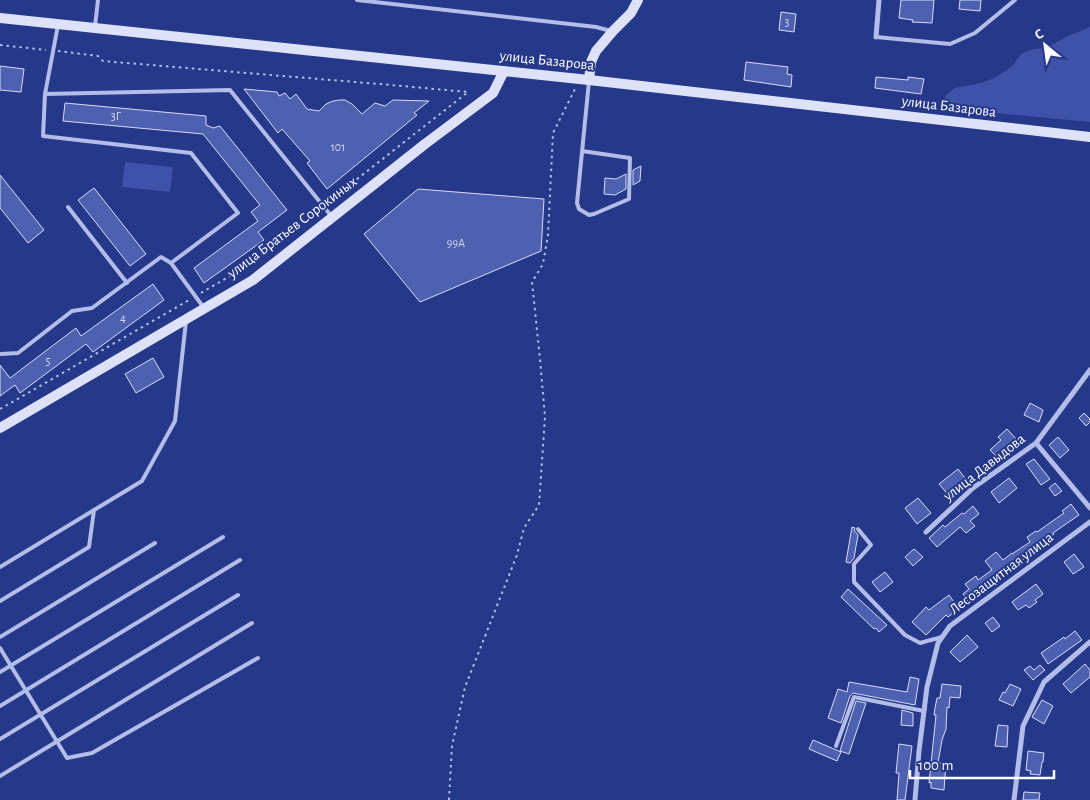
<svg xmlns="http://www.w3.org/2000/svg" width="1090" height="800" viewBox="0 0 1090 800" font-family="'Alegreya Sans',sans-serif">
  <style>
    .green { fill: #3d52a8 }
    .building { fill: #4e61b1; stroke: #d6ddf7 }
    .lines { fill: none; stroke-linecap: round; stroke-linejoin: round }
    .path { stroke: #b2bde9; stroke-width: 2; stroke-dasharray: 2.5 4; stroke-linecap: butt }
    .lane { stroke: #b2bde9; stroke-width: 4 }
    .street { stroke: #b2bde9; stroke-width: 5 }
    .secondary { stroke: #dde2f8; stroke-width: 10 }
    .labels { text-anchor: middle; stroke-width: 4; stroke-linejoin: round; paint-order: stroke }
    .number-label { font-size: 12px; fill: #d3d8ec }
    .street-label { font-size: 15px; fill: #fff; stroke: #253889 }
  </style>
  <rect width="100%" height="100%" fill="#253889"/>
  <g class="green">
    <path d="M1090,27V122L942,108L946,95L955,88L981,83L992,79L1004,72L1013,65L1021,54L1033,49L1046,48L1068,36Z"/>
    <path d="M125,162L173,167L170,192L122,187Z"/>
  </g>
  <g class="building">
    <path d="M901,0H934L932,23L912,22L913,20L899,18Z"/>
    <path d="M960,0H981L980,11L959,9Z"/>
    <path d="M781,12L796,14L794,32L779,30Z"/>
    <path d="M746,62L788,67L787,74L792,75L791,87L744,80Z"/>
    <path d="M0,66L24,69L21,92L0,90Z"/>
    <path d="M876,77L908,80V77L924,79L921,94L875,88Z"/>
    <path d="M244,89L277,92L279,96L285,93L290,99L296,94L307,109L319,111L326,104L333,101L339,100H345L352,104L362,114L375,103L385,106L393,100L429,101L414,113L417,115L327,189L307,163L310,161L282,129L278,133Z"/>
    <path d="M65,103L206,116V125L213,128L220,126L287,210L258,232L264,240L204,283L194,268L258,221L251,212L260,205L203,134L63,121Z"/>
    <path d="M641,166L640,181L633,185V170Z"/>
    <path d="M626,174V189L615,195L604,194L605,178L616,179Z"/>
    <path d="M0,175L44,230L28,243L0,208Z"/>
    <path d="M94,188L146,254L130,266L78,200Z"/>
    <path d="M418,189L544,199L541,251L420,302L364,234Z"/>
    <path d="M153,284L164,300L93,352L86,344L20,393L15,385L0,396V365L10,378L76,328L81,336Z"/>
    <path d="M153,358L164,377L136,393L125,374Z"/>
    <path d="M1030,403L1043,410L1039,422L1024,415Z"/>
    <path d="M1084,413L1090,419V422L1086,426L1079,418Z"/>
    <path d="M1007,429L1018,441L1005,454L1007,455L1000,460L990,450L1001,440L998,437Z"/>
    <path d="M1058,437L1069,450L1060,458L1049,445Z"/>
    <path d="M1034,459L1050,479L1041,485L1026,464Z"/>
    <path d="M958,469L968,482L950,497L939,484Z"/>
    <path d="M1009,478L1017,488L999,503L991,492Z"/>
    <path d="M1055,483L1062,491L1055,496L1049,488Z"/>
    <path d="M918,498L931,513L917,524L905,508Z"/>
    <path d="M1071,504L1079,515L1053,533L1054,534L1043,542L1044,543L985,589L968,601L963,594L969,589L965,584L976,576L978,580L992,570L985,561L996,552L1003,560L1012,553V554L1030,542L1027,537L1036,531L1037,532L1064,513L1062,511Z"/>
    <path d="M973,506L979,514L970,521L975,526L966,533L960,527L937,547L929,538L943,525L945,527L962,513L964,514Z"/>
    <path d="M852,527L855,528L854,530L858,535L854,558L850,563L846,562Z"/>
    <path d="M914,549L923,557L913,566L905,557Z"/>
    <path d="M1074,554L1084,567L1073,574L1064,562Z"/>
    <path d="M885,572L893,582L880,592L872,582Z"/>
    <path d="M1036,584L1043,594L1035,600L1037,602L1029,608L1026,605L1018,610L1012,602Z"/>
    <path d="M848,589L887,625L879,632L876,628L874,629L841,597Z"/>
    <path d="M949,595L954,602L951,604L957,610L948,617L946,615L926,635L912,622L926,607L929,610Z"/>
    <path d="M993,617L1000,626L992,632L985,623Z"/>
    <path d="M1075,631L1082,640L1048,664L1041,653L1064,637L1065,639Z"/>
    <path d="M967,635L978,647L960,662L950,652Z"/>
    <path d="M1085,664L1090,670V677L1071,693L1063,684Z"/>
    <path d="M1040,665L1045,670L1033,680L1024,670L1030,666L1034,670Z"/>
    <path d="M910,677L919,679L915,705L853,693L850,696L841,723L828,718L838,689L847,692L849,682L907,692Z"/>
    <path d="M942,684L961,686L960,698L950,697L949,708L947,707L946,729L942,740L938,763H946L944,790L931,788V782L929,783L936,715H934L935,708L937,698H940Z"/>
    <path d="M1010,684L1021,689L1013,706L999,700L1003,692L1005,693Z"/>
    <path d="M1042,700L1053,706L1044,724L1032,717Z"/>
    <path d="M856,701L866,703L849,754L840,751Z"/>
    <path d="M902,710L913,713V726L901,725Z"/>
    <path d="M998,725L1008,726L1007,747L995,746Z"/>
    <path d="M813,740L841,752L837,761L809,749Z"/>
    <path d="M899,744L912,746L905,800H897L899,773H896Z"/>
    <path d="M1028,751L1044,753L1043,762H1042L1040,775L1030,774L1031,771L1026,770Z"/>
    <path d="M1024,792L1040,793L1039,800H1023Z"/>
  </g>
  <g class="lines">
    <g class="path">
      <path d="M0,45L46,50"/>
      <path d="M58,51L98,56L103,61L391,85L468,92L329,201"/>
      <path d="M201,293L245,267L317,211"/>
      <path d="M0,409L191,299"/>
      <path d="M449,800L452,746L465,687L517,555L524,528L539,505L545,417L540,359L532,282L543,264L548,235L553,133L575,89"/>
    </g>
    <g class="lane">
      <path d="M357,0L596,27L611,31"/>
      <path d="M58,25L45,94L43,136L191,153L238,213L171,263L204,308"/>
      <path d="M95,26L98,0"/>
      <path d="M876,37L950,44L975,33L1015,0"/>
      <path d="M45,94L230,90L332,217"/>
      <path d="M582,151L630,158L629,199L594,214L589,215L579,209L577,203L589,81"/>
      <path d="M68,207L127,283"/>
      <path d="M1,354L18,353L72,311L92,308L161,257L171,263"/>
      <path d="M858,529L871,545L854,564V582L905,635L920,643L942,637"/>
      <path d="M0,567L142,481L175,421L186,321"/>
      <path d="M0,601L89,547L94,510"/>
      <path d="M0,637L155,543"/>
      <path d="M0,648L67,758L92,753L258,658"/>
      <path d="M0,672L223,537"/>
      <path d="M0,706L240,560"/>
      <path d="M0,739L238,595"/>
      <path d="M836,746L854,697L924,711"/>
      <path d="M0,776L252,623"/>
    </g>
    <g class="street">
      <path d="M876,37L879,0"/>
      <path d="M1036,443L1090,508"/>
      <path d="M926,532L973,488L1036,443L1090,370"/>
      <path d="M915,800L919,751L927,687L938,643L950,626L1090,522"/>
      <path d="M1014,800L1023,726L1044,682L1090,642"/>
    </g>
    <g class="secondary">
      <path d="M0,18L589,80L1090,137"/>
      <path d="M589,80L591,62L596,51L613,31L631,13L638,0"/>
      <path d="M0,428L253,280L425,144L493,93L504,71"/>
    </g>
  </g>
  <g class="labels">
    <g class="number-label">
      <text x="787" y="26">3</text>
      <text x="116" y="120">3Г</text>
      <text x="338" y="151">101</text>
      <text x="456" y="247">99А</text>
      <text x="123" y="322">4</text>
      <text x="48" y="365">5</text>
    </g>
    <g class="street-label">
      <text transform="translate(547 60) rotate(6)" y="5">улица Базарова</text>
      <text transform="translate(949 106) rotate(7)" y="5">улица Базарова</text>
      <text transform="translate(292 227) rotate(-37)" y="5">улица Братьев Сорокиных</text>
      <text transform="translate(984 467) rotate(-38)" y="5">улица Давыдова</text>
      <text transform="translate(1001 573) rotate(-37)" y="5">Лесозащитная улица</text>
    </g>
  </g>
  <g transform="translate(1045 45) rotate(331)" stroke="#253889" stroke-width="4" paint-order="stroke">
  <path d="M0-4L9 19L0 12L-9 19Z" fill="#ffffff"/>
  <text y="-8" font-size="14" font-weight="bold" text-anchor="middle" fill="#ffffff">С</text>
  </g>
  <path d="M910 770v8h144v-8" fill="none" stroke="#ffffff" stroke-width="2.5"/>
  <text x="918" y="770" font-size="15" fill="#ffffff" stroke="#253889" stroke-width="4" paint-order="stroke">100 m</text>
</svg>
